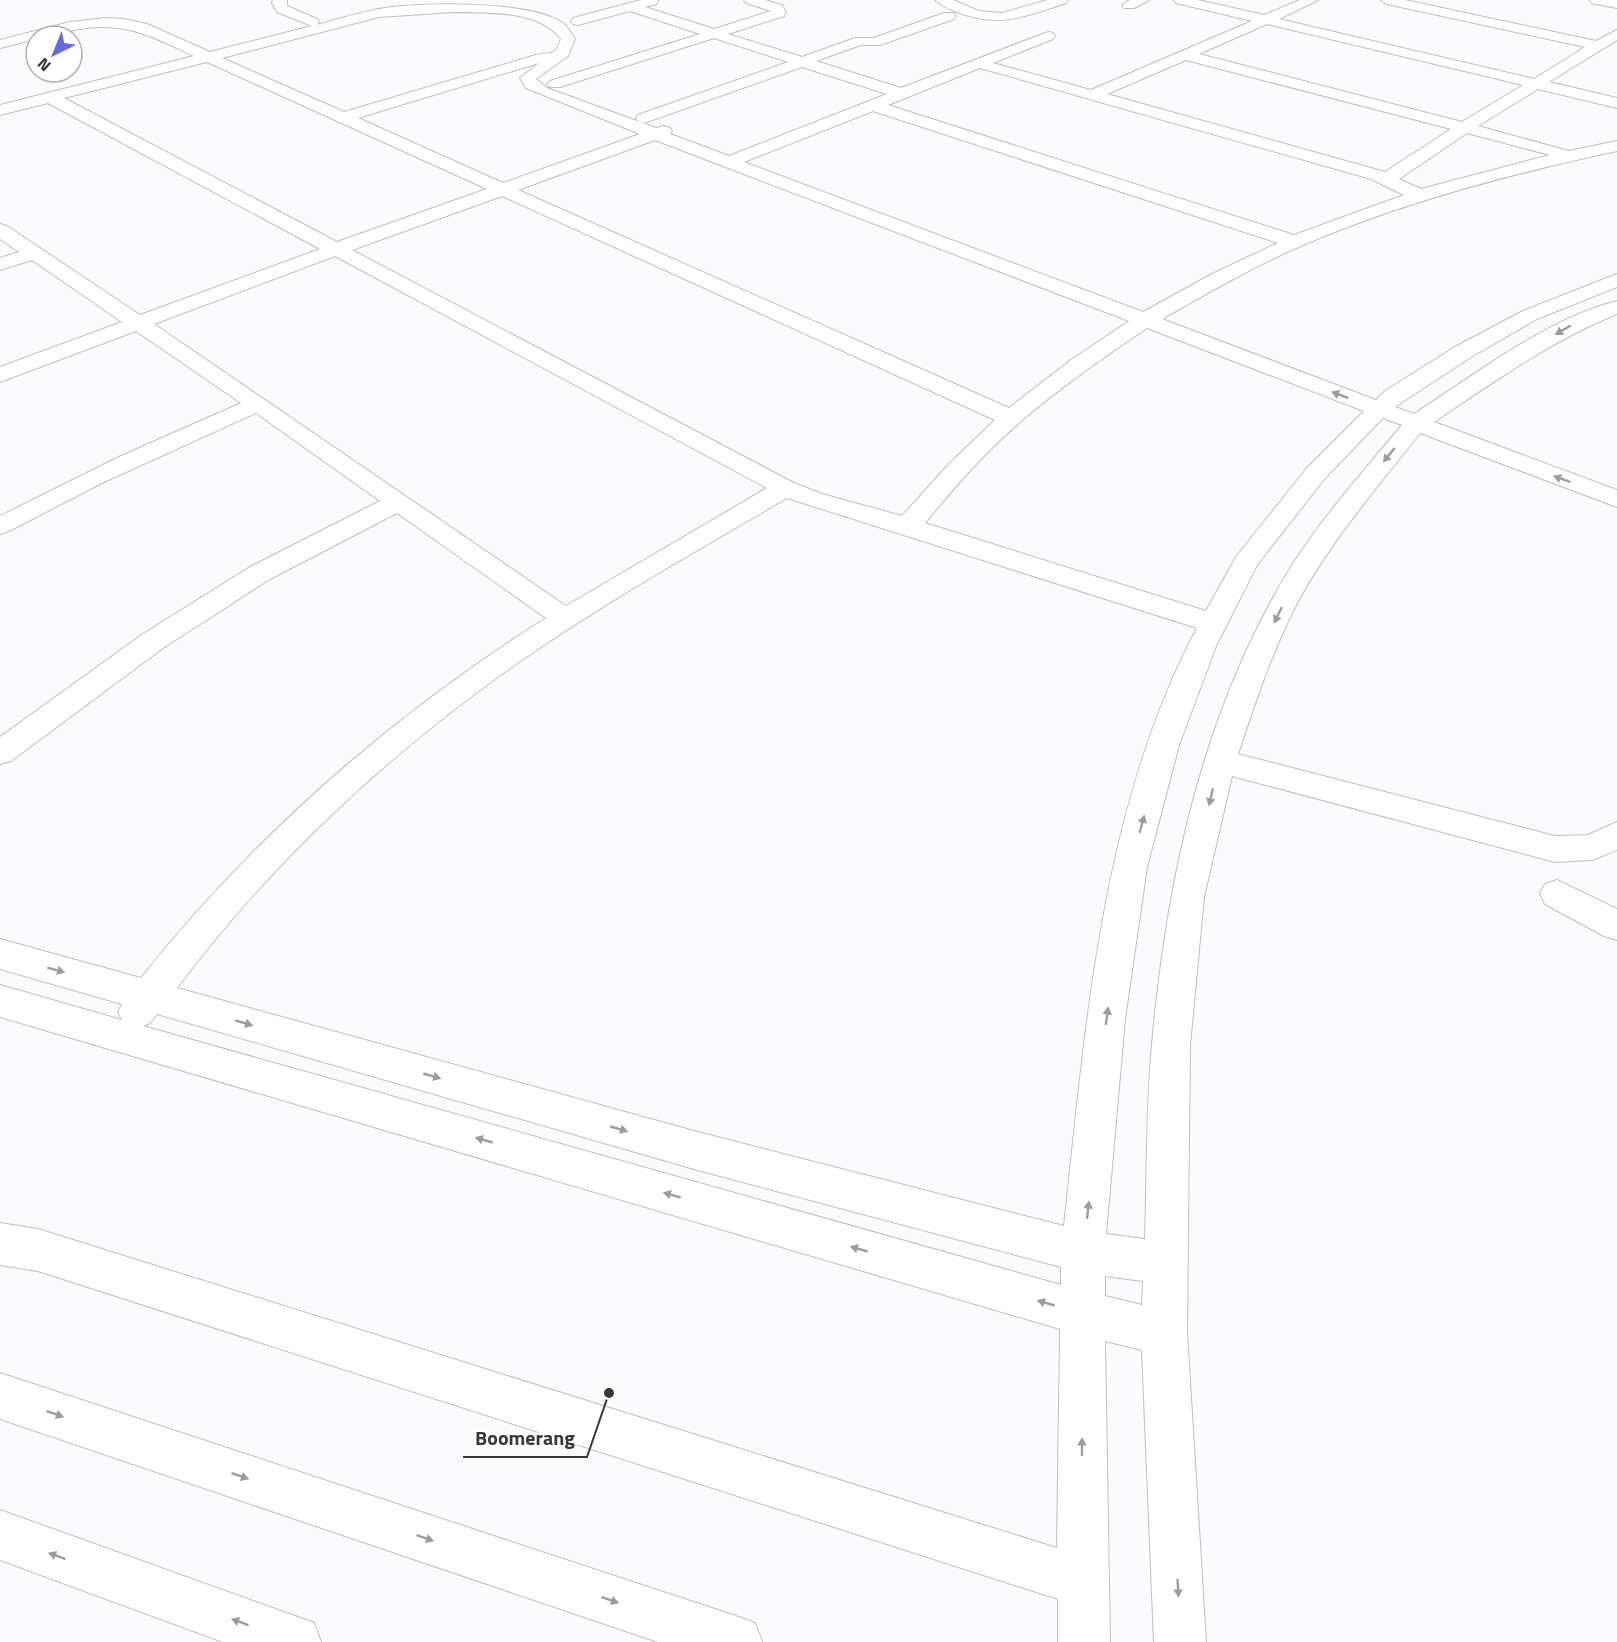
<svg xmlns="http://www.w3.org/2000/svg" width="1617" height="1642" viewBox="0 0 1617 1642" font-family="'Titillium Web',sans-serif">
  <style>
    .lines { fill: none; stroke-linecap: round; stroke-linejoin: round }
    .street-casing { stroke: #bebfc1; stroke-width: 2 }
    .secondary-casing { stroke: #bebfc1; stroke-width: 2 }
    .street { fill: #fff; fill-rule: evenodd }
    .secondary { fill: #fff; fill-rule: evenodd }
    .oneway { fill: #9c9c9c }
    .leader { fill: none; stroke: #383839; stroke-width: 2 }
    .callout-dot { fill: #383839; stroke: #fff; stroke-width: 2 }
    .callout-label { font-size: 20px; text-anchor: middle; font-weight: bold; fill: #383839; stroke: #fff; stroke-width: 5; stroke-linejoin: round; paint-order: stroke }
  </style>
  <rect width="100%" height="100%" fill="#fbfbfe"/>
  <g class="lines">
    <g class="street-casing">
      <g id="street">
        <path d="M273,0H287V6L317,19L319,22L317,25C338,19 358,13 379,9C418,2 534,0 564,24C568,28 572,34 575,39L568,56L536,79L547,88L656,128L664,126L670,128L672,131L670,134L729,156L887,94L802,67L644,123L638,121L636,118L638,115L788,62L714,38L560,87H550L547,84L550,81L700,34L630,11L578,25L573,24L571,21L573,18L641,0H658L657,4L645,7L714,29L771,11L746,3L744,0H765L782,5L786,13L784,16L728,34L802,57L855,38H874L944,13H954L956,16L954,19L880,45H861L816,61L901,88L1048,32L1053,33L1055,36L1053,39L993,63L1091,90L1252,21L1176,3L1174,0H1198L1264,15L1300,0H1318L1279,19L1534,79L1585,47L1387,4L1380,0H1405L1596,41L1617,30V40L1549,82L1617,98V108L1538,89L1478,126L1569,151L1617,141V151C1510,174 1404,202 1303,245C1254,266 1208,293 1162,319L1376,400L1385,391L1455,347L1523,311L1617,274V287L1537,319L1471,357L1395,407L1414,414C1474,375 1548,318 1617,301V314C1551,341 1493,382 1434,422L1617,490V507L1420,433C1379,485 1335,536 1302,594C1274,645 1256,700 1238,754L1555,836L1588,835L1617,822V850L1592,860L1555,862L1232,776L1204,897L1190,1045L1187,1333L1206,1642H1154L1142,1350L1105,1341L1110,1642H1058V1599L38,1271L0,1265V1223L38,1229L1057,1548L1060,1329L0,1017V985L122,1020L118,1012L122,1004L0,969V939L141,978C254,836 393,715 546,618L397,513L270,579L163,648L11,761L0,764V737L143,634L250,567L380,501L256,413L104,482L9,531L0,534V516L119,457L241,403L136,331L0,382V367L122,322L32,260L0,270V258L19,252L0,239V224L7,226L140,315L320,249L48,103L0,115V105L194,56C157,39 130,23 87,28C70,30 53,36 36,36V39L0,48V40L70,22L106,18L124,19L147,24L210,52L312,26L277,12L272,3ZM453,12C487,13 538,9 561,39C554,58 552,51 536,55L344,112L222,58L379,17ZM1267,24L1523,85L1462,122L1199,54ZM1186,60L1451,129L1385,172L1107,94ZM207,62L487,189L337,242L64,98ZM539,63L520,78L526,88L640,134L503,183L358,118ZM980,68L1371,179L1404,195L1294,235L888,105ZM873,111L1278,243L1214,273L1143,312L744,162ZM1467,133L1550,155L1421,189L1399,179ZM655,140L723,166L1129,321L1071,360L1009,408L518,190ZM502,196L995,420L949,464L902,516L822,494L794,483L352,250ZM335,256L767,488L566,606L154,324ZM1147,328L1364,411L1307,468L1236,557L1206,611L925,523C954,488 984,453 1019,423C1059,388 1103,358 1147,328ZM1383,418L1402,425C1356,480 1308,533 1274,596C1198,733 1166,889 1152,1044C1146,1108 1147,1174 1145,1239L1106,1234L1125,1019L1147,867L1179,745L1216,646L1257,565L1325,478ZM787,498L1197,628C1101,809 1086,1026 1064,1226L694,1131L177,988C269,865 384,758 509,669C598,606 693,553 787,498ZM157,1014L694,1169L1061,1267V1285L143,1026L150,1023ZM1105,1276L1143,1281L1142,1305L1105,1296Z"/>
        <path d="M935,0H953L979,11L1002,13L1048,0H1068L1066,3C1027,16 1000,28 960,13C952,10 941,6 935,0Z"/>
        <path d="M1130,0H1149L1134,8H1124L1122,5Z"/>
        <path d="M1589,0H1617V8L1591,3Z"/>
        <path d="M1557,880L1617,909V940L1604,936L1545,904L1540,894L1545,884Z"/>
      </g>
    </g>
    <g class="secondary-casing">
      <g id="secondary">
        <path d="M0,1373L736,1616L755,1623L762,1642H658L0,1419Z"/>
        <path d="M0,1510L295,1616L314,1623L321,1642H223L0,1560Z"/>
      </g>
    </g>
    <use href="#street" class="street"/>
    <use href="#secondary" class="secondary"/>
  </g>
  <defs><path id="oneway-solid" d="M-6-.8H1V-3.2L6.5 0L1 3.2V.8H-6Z" transform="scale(1.5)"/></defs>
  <g class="oneway">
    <use href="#oneway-solid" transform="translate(1563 330) rotate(150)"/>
    <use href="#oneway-solid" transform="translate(1340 395) rotate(-159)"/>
    <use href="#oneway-solid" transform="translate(1389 455) rotate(129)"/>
    <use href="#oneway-solid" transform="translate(1562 479) rotate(-160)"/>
    <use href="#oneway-solid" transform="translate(1278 615) rotate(116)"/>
    <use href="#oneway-solid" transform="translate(1211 797) rotate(103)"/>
    <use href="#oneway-solid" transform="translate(1142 824) rotate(-75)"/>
    <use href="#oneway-solid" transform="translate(56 970) rotate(15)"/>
    <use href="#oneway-solid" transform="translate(1107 1016) rotate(-82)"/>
    <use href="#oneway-solid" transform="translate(244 1023) rotate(16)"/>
    <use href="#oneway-solid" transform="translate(432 1076) rotate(16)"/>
    <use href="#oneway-solid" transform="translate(619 1129) rotate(16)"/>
    <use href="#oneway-solid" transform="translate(484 1140) rotate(-164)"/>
    <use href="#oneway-solid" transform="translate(672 1195) rotate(-164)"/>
    <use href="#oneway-solid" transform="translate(1088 1210) rotate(-84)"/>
    <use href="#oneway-solid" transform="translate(859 1249) rotate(-164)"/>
    <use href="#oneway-solid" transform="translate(1046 1303) rotate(-164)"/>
    <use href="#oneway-solid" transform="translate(55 1414) rotate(19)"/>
    <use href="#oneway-solid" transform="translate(1082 1447) rotate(-90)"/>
    <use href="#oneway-solid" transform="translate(240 1476) rotate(19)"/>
    <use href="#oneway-solid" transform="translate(425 1538) rotate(19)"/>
    <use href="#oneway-solid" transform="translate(57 1556) rotate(-160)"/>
    <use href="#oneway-solid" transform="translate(1178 1588) rotate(87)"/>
    <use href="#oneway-solid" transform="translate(610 1600) rotate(19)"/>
    <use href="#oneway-solid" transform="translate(240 1622) rotate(-160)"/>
  </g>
  <path class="leader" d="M609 1393L587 1457H463"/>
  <circle class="callout-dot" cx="609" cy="1393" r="6"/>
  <g class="callout-label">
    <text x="525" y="1445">Boomerang</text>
  </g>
  <g transform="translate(54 54) rotate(223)"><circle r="28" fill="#ffffff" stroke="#afafb0" stroke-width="1.5"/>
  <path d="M0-4.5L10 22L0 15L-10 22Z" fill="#6469e2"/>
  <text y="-9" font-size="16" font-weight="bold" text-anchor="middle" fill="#383839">N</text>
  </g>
</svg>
